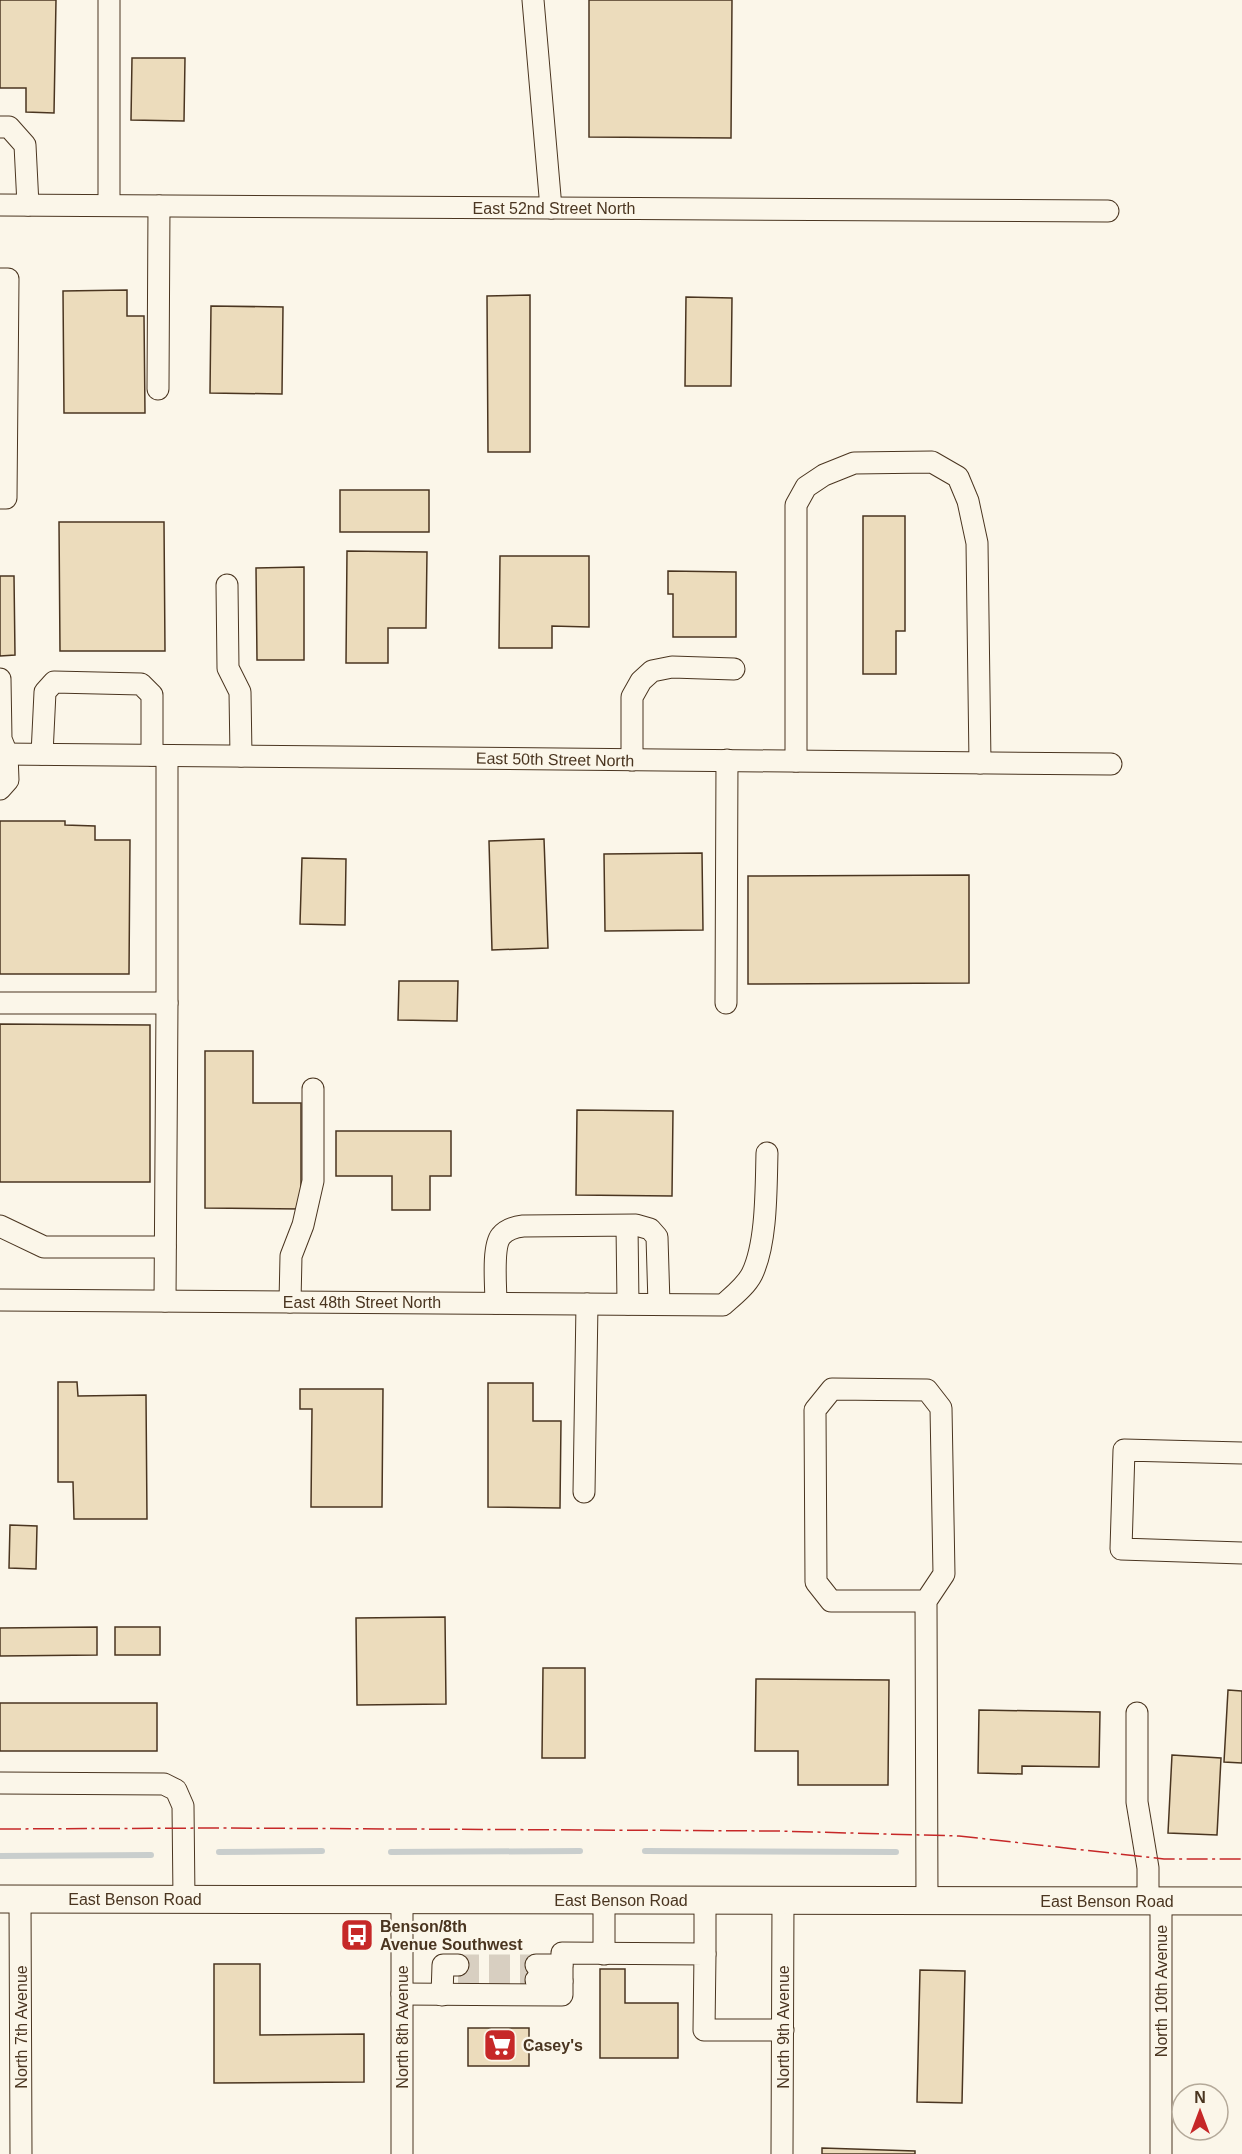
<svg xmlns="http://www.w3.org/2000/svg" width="1242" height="2154" viewBox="0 0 1242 2154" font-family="Arial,sans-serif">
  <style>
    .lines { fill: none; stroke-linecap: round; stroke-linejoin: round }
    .stream { stroke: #c9cecd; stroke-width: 6 }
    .building { fill: #ecdcbc; stroke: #4a3520; stroke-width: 1.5 }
    .minor-tunnel { stroke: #d8cfc1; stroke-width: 21; stroke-dasharray: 21 10; stroke-linecap: butt }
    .minor-casing { stroke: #4a3520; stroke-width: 23 }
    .major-casing { stroke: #4a3520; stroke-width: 29 }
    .minor { stroke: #fbf6e9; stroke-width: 21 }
    .major { stroke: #fbf6e9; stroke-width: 27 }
    .power { stroke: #c62828; stroke-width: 1.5; stroke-dasharray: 21 4.5 3 4.5; stroke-linecap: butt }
    .labels { text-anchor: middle; stroke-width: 4.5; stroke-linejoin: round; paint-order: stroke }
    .street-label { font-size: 16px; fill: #4a3520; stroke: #fbf6e9 }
    .poi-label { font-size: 16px; font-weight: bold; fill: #4a3520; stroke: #fbf6e9; text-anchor: start }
  </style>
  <rect width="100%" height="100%" fill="#fbf6e9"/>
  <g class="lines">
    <g class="stream">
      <path d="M645,1851L896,1852"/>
      <path d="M219,1852L322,1851"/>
      <path d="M391,1852L580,1851"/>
      <path d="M0,1856L151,1855"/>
    </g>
  </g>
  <g class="building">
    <path d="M0,0H56L54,113L26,112V88H0Z"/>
    <path d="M589,0H732L731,138L589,137Z"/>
    <path d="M132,58H185L184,121L131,120Z"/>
    <path d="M127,290V316H144L145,413H64L63,291Z"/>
    <path d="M530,295V452H488L487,296Z"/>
    <path d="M686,297L732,298L731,386H685Z"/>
    <path d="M211,306L283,307L282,394L210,393Z"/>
    <rect x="340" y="490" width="89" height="42"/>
    <path d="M863,516H905V631H896V674H863Z"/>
    <path d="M59,522H164L165,651H60Z"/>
    <path d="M347,551L427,552L426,628H388V663H346Z"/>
    <path d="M500,556H589V627L552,626V648H499Z"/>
    <path d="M304,567V660H257L256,568Z"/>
    <path d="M668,571L736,572V637H673V594H668Z"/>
    <path d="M0,576H14L15,655L0,656Z"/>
    <path d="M0,821H65V825L95,826V840H130L129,974H0Z"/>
    <path d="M544,839L548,948L492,950L489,841Z"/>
    <path d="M702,853L703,930L605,931L604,854Z"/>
    <path d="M302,858L346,859L345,925L300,924Z"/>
    <path d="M969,875V983L748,984V876Z"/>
    <path d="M399,981H458L457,1021L398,1020Z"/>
    <path d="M0,1024L150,1025V1182H0Z"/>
    <path d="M205,1051H253V1103H301V1209L205,1208Z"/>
    <path d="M577,1110L673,1111L672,1196L576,1195Z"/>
    <path d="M336,1131H451V1176H430V1210H392V1176H336Z"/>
    <path d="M58,1382H77L78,1396L146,1395L147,1519H74L73,1482H58Z"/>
    <path d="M488,1383H533V1421H561L560,1508L488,1507Z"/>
    <path d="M300,1389H383L382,1507H311L312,1409H300Z"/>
    <path d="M10,1525L37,1526L36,1569L9,1568Z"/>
    <path d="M445,1617L446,1704L357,1705L356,1618Z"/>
    <path d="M97,1627V1655L0,1656V1628Z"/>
    <rect x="115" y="1627" width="45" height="28"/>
    <path d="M543,1668H585V1758H542Z"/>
    <path d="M756,1679L889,1680L888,1785H798V1751H755Z"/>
    <path d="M1228,1690L1242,1691V1763L1224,1762Z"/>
    <rect x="0" y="1703" width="157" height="48"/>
    <path d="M979,1710L1100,1712L1099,1767L1022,1766V1774L978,1773Z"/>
    <path d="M1172,1755L1221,1758L1217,1835L1168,1833Z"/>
    <path d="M214,1964H260V2035L364,2034V2082L214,2083Z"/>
    <path d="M600,1969H625V2003H678V2058H600Z"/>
    <path d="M920,1970L965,1971L962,2103L917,2102Z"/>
    <rect x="468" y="2028" width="61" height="38"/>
    <path d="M822,2148L915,2151V2154H822Z"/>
  </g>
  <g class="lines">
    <g class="minor-tunnel">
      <path d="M458,1965H536"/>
      <path d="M458,1980H536"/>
    </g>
    <g class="minor-casing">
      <g id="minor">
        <path d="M109,0V205"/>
        <path d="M533,0L551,208"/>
        <path d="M0,127H9L25,145L28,205"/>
        <path d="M0,205L1108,211"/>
        <path d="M0,279H8L6,498H0"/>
        <path d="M158,389L159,206"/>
        <path d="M227,585L228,668L240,692L241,756"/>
        <path d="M0,679L1,739L7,754L8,780L0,789"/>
        <path d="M0,754L1111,764"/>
        <path d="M42,754L45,692L54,682L141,684L152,695V755"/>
        <path d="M632,760V697L641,681L652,671L672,667L734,669"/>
        <path d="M796,761V505L806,487L824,475L854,463L932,462L958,477L968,501L977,543L980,763"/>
        <path d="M0,1003H167"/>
        <path d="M726,1003L727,760"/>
        <path d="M0,1226L44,1247H165"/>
        <path d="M627,1226L628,1304"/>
        <path d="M0,1300L723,1305C733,1296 746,1286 752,1274C767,1243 766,1188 767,1153"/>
        <path d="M165,1301L167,1003V756"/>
        <path d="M290,1302L291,1256L303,1225L313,1181V1089"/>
        <path d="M496,1303C496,1288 492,1247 501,1236C507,1229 514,1227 523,1226L636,1225L650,1229L657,1237L659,1304"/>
        <path d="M1242,1453L1124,1450L1121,1549L1242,1553"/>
        <path d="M584,1492L587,1304"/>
        <path d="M926,1601H831L816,1582L815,1410L832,1389L927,1390L941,1408L944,1574L926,1601L927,1901"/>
        <path d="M1137,1713V1802L1148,1868V1901"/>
        <path d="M0,1783L164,1784L176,1790L183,1806L184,1899"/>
        <path d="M20,1899L21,2154"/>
        <path d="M604,1900V1954"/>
        <path d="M705,1900V1954"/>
        <path d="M1161,1900V2154"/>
        <path d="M536,1965H562"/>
        <path d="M536,1980L562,1981"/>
        <path d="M402,1994L562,1995V1953L705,1954L704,2030H783"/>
        <path d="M442,1995L443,1965H458"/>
        <path d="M402,2154V1899"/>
        <path d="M782,2154L783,1900"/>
      </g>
    </g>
    <g class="major-casing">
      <path id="major" d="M0,1899L1242,1901"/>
    </g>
    <use href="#minor" class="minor"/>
    <use href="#major" class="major"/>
    <path class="power" d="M0,1829L219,1828L777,1831L959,1836L1164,1859H1242"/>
  </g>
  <defs>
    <g id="bus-square" transform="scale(1.725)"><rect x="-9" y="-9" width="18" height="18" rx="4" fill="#c62828" stroke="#fbf6e9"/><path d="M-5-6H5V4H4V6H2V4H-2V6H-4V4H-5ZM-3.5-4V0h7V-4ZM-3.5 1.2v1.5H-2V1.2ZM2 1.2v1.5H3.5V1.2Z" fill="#fff"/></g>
    <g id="supermarket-square" transform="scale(1.725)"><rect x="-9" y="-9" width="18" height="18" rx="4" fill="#c62828" stroke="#fbf6e9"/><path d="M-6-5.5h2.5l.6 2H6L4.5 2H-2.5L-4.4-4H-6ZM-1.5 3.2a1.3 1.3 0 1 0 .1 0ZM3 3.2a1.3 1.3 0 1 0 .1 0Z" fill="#fff"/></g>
  </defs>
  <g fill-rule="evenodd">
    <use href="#bus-square" x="357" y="1935"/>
    <use href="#supermarket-square" x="500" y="2045"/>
  </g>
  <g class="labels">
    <g class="street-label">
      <text x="554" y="214">East 52nd Street North</text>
      <text transform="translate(555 759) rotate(1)" y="6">East 50th Street North</text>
      <text x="362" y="1308">East 48th Street North</text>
      <text x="135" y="1905">East Benson Road</text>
      <text x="621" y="1906">East Benson Road</text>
      <text x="1107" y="1907">East Benson Road</text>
      <text transform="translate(1161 1991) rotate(-90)" y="6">North 10th Avenue</text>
      <text transform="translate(21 2027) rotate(-90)" y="6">North 7th Avenue</text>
      <text transform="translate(402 2027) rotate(-90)" y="6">North 8th Avenue</text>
      <text transform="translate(783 2027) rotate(-90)" y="6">North 9th Avenue</text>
    </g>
    <g class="poi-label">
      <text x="380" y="1932">Benson/8th<tspan x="380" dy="18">Avenue Southwest</tspan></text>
      <text x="523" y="2051">Casey's</text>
    </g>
  </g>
  <g transform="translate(1200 2112)"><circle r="28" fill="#fbf6e9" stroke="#b4a999" stroke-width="1.5"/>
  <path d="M0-4.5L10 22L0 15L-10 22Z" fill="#c62828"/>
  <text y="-9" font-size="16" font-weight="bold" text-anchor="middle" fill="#4a3520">N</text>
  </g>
</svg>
